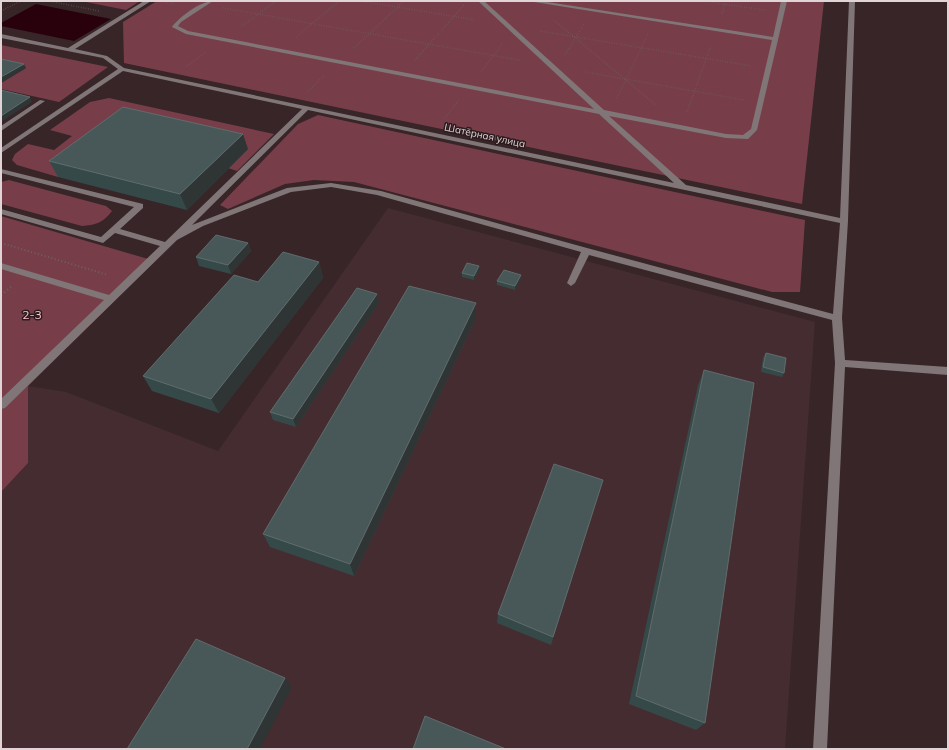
<svg xmlns="http://www.w3.org/2000/svg" width="949" height="750" viewBox="0 0 949 750" font-family="Mulish,sans-serif">
  <style>
    .built { fill: #452c30 }
    .green { fill: #773e49 }
    .water { fill: #29010c }
    .lines { fill: none; stroke-linecap: round; stroke-linejoin: round }
    .path-far2 { stroke: #6f5f62; stroke-width: 1.5; stroke-dasharray: 0.5 2; stroke-linecap: butt }
    .path-far1 { stroke: #6f5f62; stroke-width: 2; stroke-dasharray: 1 2.5; stroke-linecap: butt }
    .path { stroke: #6f5f62; stroke-width: 2.5; stroke-dasharray: 1 3; stroke-linecap: butt }
    .minor { fill: #807677; fill-rule: evenodd }
    .wall { fill: #364949 }
    .shaded-wall { fill: #2f3535 }
    .building { fill: #485858; stroke: #606c6c }
    .labels { text-anchor: middle; stroke-width: 3; stroke-linejoin: round; paint-order: stroke }
    .far-street-label { font-size: 10px; fill: #e0d4d6; stroke: #2c1b1e }
    .park-label { font-size: 12px; fill: #f7c5cc; stroke: #2c1b1e }
  </style>
  <rect width="100%" height="100%" fill="#372528"/>
  <path class="built" d="M388,208L815,322L785,749H1V492L28,463V386L66,392L218,451Z"/>
  <g class="green">
    <path d="M81,1H140L126,10Z"/>
    <path d="M157,1H824L802,204L124,63L123,22Z"/>
    <path d="M1,45L108,67L59,102L1,89V83L26,68L1,63Z"/>
    <path d="M109,98L274,134L237,171L228,168L247,149L58,177L17,165L12,160L15,154L28,144L54,150L72,136L50,130L90,102Z"/>
    <path d="M318,115L805,220L800,292H772L354,182L314,180L285,184L228,209L220,205L298,124Z"/>
    <path d="M9,180L106,206L112,211C103,223 95,225 82,226L1,204V182Z"/>
    <path d="M1,216L155,261L28,386V463L1,492Z"/>
  </g>
  <path class="water" d="M36,4L111,19L74,41L1,26V23Z"/>
  <g class="lines">
    <g class="path-far2">
      <path d="M49,1L99,11"/>
      <path d="M360,1L476,20"/>
      <path d="M702,1L765,10"/>
      <path d="M165,2L175,4"/>
      <path d="M223,8L519,60"/>
      <path d="M1,11L21,1"/>
      <path d="M722,14L726,1"/>
      <path d="M555,21L656,105"/>
      <path d="M242,26L276,1"/>
      <path d="M540,31L752,66"/>
      <path d="M296,37L339,1"/>
      <path d="M354,48L404,1"/>
      <path d="M565,55L584,24"/>
      <path d="M415,60L465,4"/>
      <path d="M187,66L206,52"/>
      <path d="M481,72L503,43"/>
      <path d="M585,72L744,100"/>
      <path d="M307,92L324,76"/>
      <path d="M617,98L648,34"/>
      <path d="M687,112L711,45"/>
      <path d="M444,119L458,101"/>
    </g>
    <path class="path-far1" d="M1,243L108,275"/>
    <path class="path" d="M1,295L11,287"/>
    <g class="minor">
      <path d="M144,1H151L75,49L107,56L124,68L674,183L599,114L186,34L172,27C179,17 201,1 213,1L181,22L178,26L188,31L594,109L478,1H484L604,110L726,134L743,135L751,129L772,40L528,1H541L773,37L781,1H787L757,130L748,139L726,138L609,116L686,185L840,218L849,1H855L848,221L842,318L845,360L948,367V375L845,367L827,749H813L835,363L832,320L589,255L575,283L571,286L567,283L581,252L377,195L331,187L291,192L203,226L177,240L5,408L1,409V399L104,300L1,269V263L109,295L160,246L115,233L103,243L1,214V209L101,237L134,207L1,173V169L143,204V208L120,229L165,242L302,109L123,71L1,153V148L118,69L103,58L1,38V34L68,48ZM308,110L840,223L833,314L587,248L381,191L331,183L287,188L192,225Z"/>
      <path d="M40,100L45,101L1,131V126Z"/>
    </g>
  </g>
  <g class="wall">
    <path d="M248,149L187,210L58,177L49,161Z"/>
    <path d="M248,243L251,251L231,274L199,266L196,257Z"/>
    <path d="M319,262L323,278L219,413L152,391L143,376L258,282Z"/>
    <path d="M479,271L474,280L462,277V273Z"/>
    <path d="M521,279L515,290L497,285V281Z"/>
    <path d="M377,294L379,303L296,427L273,420L270,412Z"/>
    <path d="M476,318L354,576L270,547L263,534Z"/>
    <path d="M766,353L784,373L782,377L761,372L763,357Z"/>
    <path d="M704,370L705,723L696,730L629,704L698,385Z"/>
    <path d="M603,480L551,645L497,623L498,614Z"/>
  </g>
  <g class="shaded-wall">
    <path d="M24,64L26,68L1,83V77Z"/>
    <path d="M30,97L32,102L1,122V116Z"/>
    <path d="M243,134L248,149L187,210L180,194Z"/>
    <path d="M248,243L251,251L231,274L228,265Z"/>
    <path d="M319,262L323,278L219,413L211,399Z"/>
    <path d="M479,266V271L474,280V276Z"/>
    <path d="M521,275V279L515,290V286Z"/>
    <path d="M377,294L379,303L296,427L293,419Z"/>
    <path d="M476,303V318L354,576L350,564Z"/>
    <path d="M285,678L292,687L260,749H247Z"/>
  </g>
  <g class="building">
    <path d="M1,59L24,64L1,77Z"/>
    <path d="M1,90L30,97L1,116Z"/>
    <path d="M123,107L243,134L180,194L49,161Z"/>
    <path d="M216,235L248,243L228,265L196,257Z"/>
    <path d="M283,252L319,262L211,399L143,376L234,275L258,282Z"/>
    <path d="M467,263L479,266L474,276L462,273Z"/>
    <path d="M504,270L521,275L515,286L497,281Z"/>
    <path d="M409,286L476,303L350,564L263,534Z"/>
    <path d="M357,288L377,294L293,419L270,412Z"/>
    <path d="M766,353L786,358L784,373L763,367Z"/>
    <path d="M704,370L754,383L705,723L636,696Z"/>
    <path d="M554,464L603,480L553,637L498,614Z"/>
    <path d="M196,639L285,678L247,749H127Z"/>
    <path d="M425,716L506,749H413Z"/>
  </g>
  <g class="labels">
    <g class="far-street-label">
      <text transform="translate(485 135) rotate(12)" y="4">Шатёрная улица</text>
    </g>
    <g class="park-label">
      <text x="32" y="319">2-3</text>
    </g>
  </g>
  <rect width="949" height="750" fill="none" stroke="#e0d4d6" stroke-width="4"/>
</svg>
